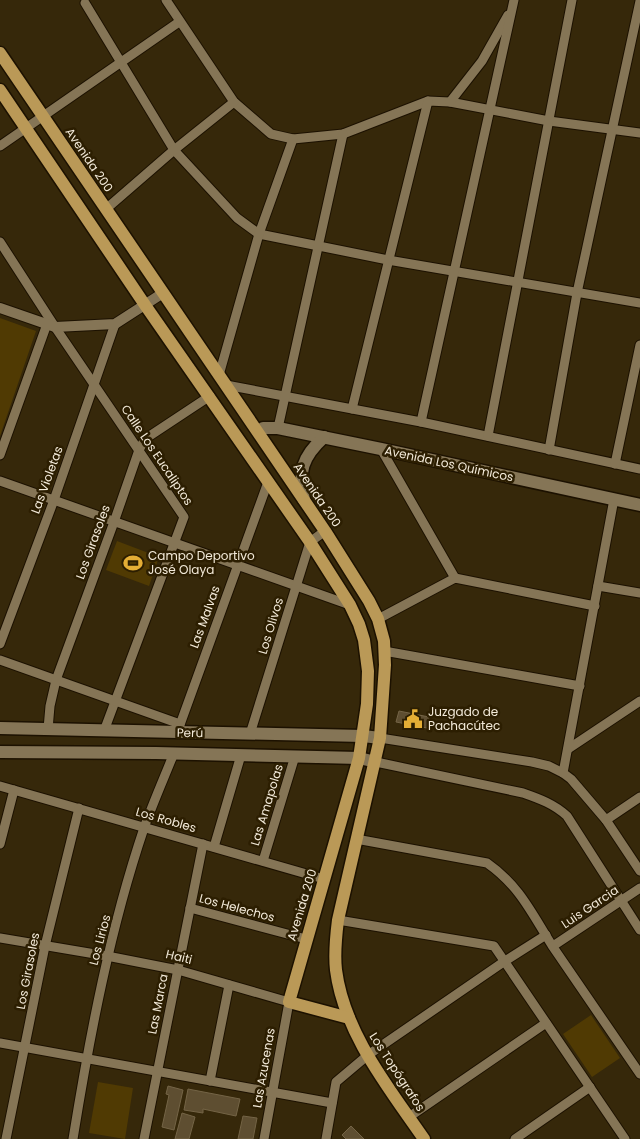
<svg xmlns="http://www.w3.org/2000/svg" width="640" height="1139" viewBox="0 0 640 1139" font-family="Poppins,sans-serif">
  <style>
    .green { fill: #503a03 }
    .building { fill: #5e4e31; stroke: #746446 }
    .lines { fill: none; stroke-linecap: round; stroke-linejoin: round }
    .minor-casing { stroke: #1c1100; stroke-width: 11 }
    .tertiary-casing { stroke: #1c1100; stroke-width: 12 }
    .secondary-casing { stroke: #1c1100; stroke-width: 15 }
    .primary-casing { stroke: #1c1100; stroke-width: 15 }
    .minor { stroke: #857556; stroke-width: 9 }
    .tertiary { stroke: #857556; stroke-width: 10 }
    .secondary { stroke: #857556; stroke-width: 12 }
    .primary { stroke: #ba9957; stroke-width: 12 }
    .labels { text-anchor: middle; stroke-width: 5; stroke-linejoin: round; paint-order: stroke }
    .street-label { font-size: 12px; fill: #f3ead9; stroke: #2c1e01 }
    .poi-label { font-size: 12px; fill: #f3ead9; stroke: #2c1e01; text-anchor: start }
  </style>
  <rect width="100%" height="100%" fill="#36280a"/>
  <g class="green">
    <path d="M0,318L36,331L0,436Z"/>
    <path d="M117,541L159,557L149,586L106,570Z"/>
    <path d="M591,1015L620,1058L592,1077L563,1034Z"/>
    <path d="M98,1082L133,1088L125,1139L89,1133Z"/>
  </g>
  <g class="building">
    <path d="M399,711L429,717L427,728L396,722Z"/>
    <path d="M168,1086L183,1090L174,1130L162,1127L169,1095L166,1094Z"/>
    <path d="M188,1089L240,1099L236,1116L203,1109V1113L184,1110Z"/>
    <path d="M182,1113L195,1117L189,1139H175Z"/>
    <path d="M243,1116L257,1118L253,1139H238Z"/>
    <path d="M351,1126L364,1139H346L342,1135Z"/>
  </g>
  <g class="lines">
    <g class="minor-casing">
      <g id="minor">
        <path d="M166,0L234,102L271,134L293,139L343,134L428,101L450,102L549,121L640,133"/>
        <path d="M85,3L174,150L237,218L259,234L388,260L640,303"/>
        <path d="M450,102L482,61L508,15"/>
        <path d="M0,146L179,22"/>
        <path d="M106,209L174,150L234,102"/>
        <path d="M0,242L55,327L184,517L104,731"/>
        <path d="M219,375L259,234L293,139"/>
        <path d="M226,385L421,422L640,469"/>
        <path d="M352,409L428,101"/>
        <path d="M421,422L514,0"/>
        <path d="M278,428L343,134"/>
        <path d="M488,436L572,0"/>
        <path d="M381,449L455,578"/>
        <path d="M549,450L577,293L640,1"/>
        <path d="M0,455L47,324"/>
        <path d="M615,464L640,345"/>
        <path d="M0,481L350,605"/>
        <path d="M598,586L640,593"/>
        <path d="M378,619L455,578L595,606"/>
        <path d="M0,644L54,500L115,324"/>
        <path d="M384,651L580,686"/>
        <path d="M0,660L180,724"/>
        <path d="M48,729L50,706L56,680L114,522L139,450L145,439L210,396"/>
        <path d="M177,733L268,482"/>
        <path d="M250,734L310,542L325,531"/>
        <path d="M380,738L532,762L549,766L563,773L571,779L606,820L640,871"/>
        <path d="M568,749L640,701"/>
        <path d="M376,762L523,793C540,799 554,804 567,816L640,930"/>
        <path d="M563,773L614,499"/>
        <path d="M0,786L324,879"/>
        <path d="M606,820L640,797"/>
        <path d="M356,839L487,863C520,886 532,914 553,947C582,990 611,1032 640,1074"/>
        <path d="M0,844L14,790"/>
        <path d="M214,847L241,755"/>
        <path d="M263,861L295,756"/>
        <path d="M190,908L306,939"/>
        <path d="M338,920L494,946L625,1139"/>
        <path d="M0,938L107,956L178,970L289,1002L264,1139"/>
        <path d="M553,946L640,888"/>
        <path d="M0,1043L332,1103"/>
        <path d="M210,1081L229,985"/>
        <path d="M409,1117L546,1023"/>
        <path d="M6,1139L45,946L79,808"/>
        <path d="M73,1139C90,1034 110,929 144,828C153,803 164,778 174,753"/>
        <path d="M144,1139L203,844"/>
        <path d="M326,1139L336,1082L368,1055L505,961L546,935"/>
        <path d="M515,1139L590,1087"/>
      </g>
    </g>
    <g class="tertiary-casing">
      <path id="tertiary" d="M0,308L55,327L115,324L163,293"/>
    </g>
    <g class="secondary-casing">
      <g id="secondary">
        <path d="M259,432L263,428H278L381,449L640,505"/>
        <path d="M304,500C298,472 302,457 324,437"/>
        <path d="M0,728L363,736L380,738"/>
        <path d="M0,752L156,753L359,758L376,762"/>
      </g>
    </g>
    <g class="primary-casing">
      <g id="primary">
        <path d="M0,53L325,531L369,601L378,619L384,641L385,665L380,738L338,920C336,936 334,953 336,970C344,1033 389,1088 424,1139"/>
        <path d="M0,90L145,305L310,542L350,605L359,624L364,640L368,671L367,704L359,758L289,1002L349,1018"/>
      </g>
    </g>
    <use href="#minor" class="minor"/>
    <use href="#tertiary" class="tertiary"/>
    <use href="#secondary" class="secondary"/>
    <use href="#primary" class="primary"/>
  </g>
  <defs>
    <g id="stadium-bare" transform="scale(1.5)"><path d="M0-5a6.5 5 0 1 0 0 10a6.5 5 0 1 0 0-10ZM-3.5-1.8h7v3.6h-7Z" fill="#e4ae35" stroke="#2c1e01" stroke-width="2.5" paint-order="stroke"/></g>
    <g id="civic-bare" transform="scale(1.5)"><path d="M-.6-6.5H3V-4.5H.6V-3L4-1V1h2V6H-6V1h2V-1L-.6-3ZM-1.2 2.5V6h2.4V2.5Z" fill="#e4ae35" stroke="#2c1e01" stroke-width="2.5" paint-order="stroke"/></g>
  </defs>
  <g fill-rule="evenodd">
    <use href="#stadium-bare" x="133" y="563"/>
    <use href="#civic-bare" x="413" y="719"/>
  </g>
  <g class="labels">
    <g class="street-label">
      <text transform="translate(89 160) rotate(56)" y="4">Avenida 200</text>
      <text transform="translate(157 455) rotate(56)" y="4">Calle Los Eucaliptos</text>
      <text transform="translate(449 464) rotate(12)" y="4">Avenida Los Químicos</text>
      <text transform="translate(47 480) rotate(-70)" y="4">Las Violetas</text>
      <text transform="translate(317 495) rotate(56)" y="4">Avenida 200</text>
      <text transform="translate(93 542) rotate(-70)" y="4">Los Girasoles</text>
      <text transform="translate(205 617) rotate(-70)" y="4">Las Malvas</text>
      <text transform="translate(271 626) rotate(-73)" y="4">Los Olivos</text>
      <text transform="translate(190 733) rotate(1)" y="4">Perú</text>
      <text transform="translate(267 805) rotate(-73)" y="4">Las Amapolas</text>
      <text transform="translate(166 820) rotate(16)" y="4">Los Robles</text>
      <text transform="translate(302 905) rotate(-73)" y="4">Avenida 200</text>
      <text transform="translate(590 907) rotate(-34)" y="4">Luis Garcia</text>
      <text transform="translate(237 908) rotate(15)" y="4">Los Helechos</text>
      <text transform="translate(100 940) rotate(-75)" y="4">Los Lirios</text>
      <text transform="translate(179 957) rotate(14)" y="4">Haiti</text>
      <text transform="translate(28 971) rotate(-79)" y="4">Los Girasoles</text>
      <text transform="translate(158 1004) rotate(-79)" y="4">Las Marca</text>
      <text transform="translate(264 1068) rotate(-80)" y="4">Las Azucenas</text>
      <text transform="translate(397 1072) rotate(57)" y="4">Los Topógrafos</text>
    </g>
    <g class="poi-label">
      <text x="148" y="560">Campo Deportivo<tspan x="148" dy="14">José Olaya</tspan></text>
      <text x="428" y="716">Juzgado de<tspan x="428" dy="14">Pachacútec</tspan></text>
    </g>
  </g>
</svg>
